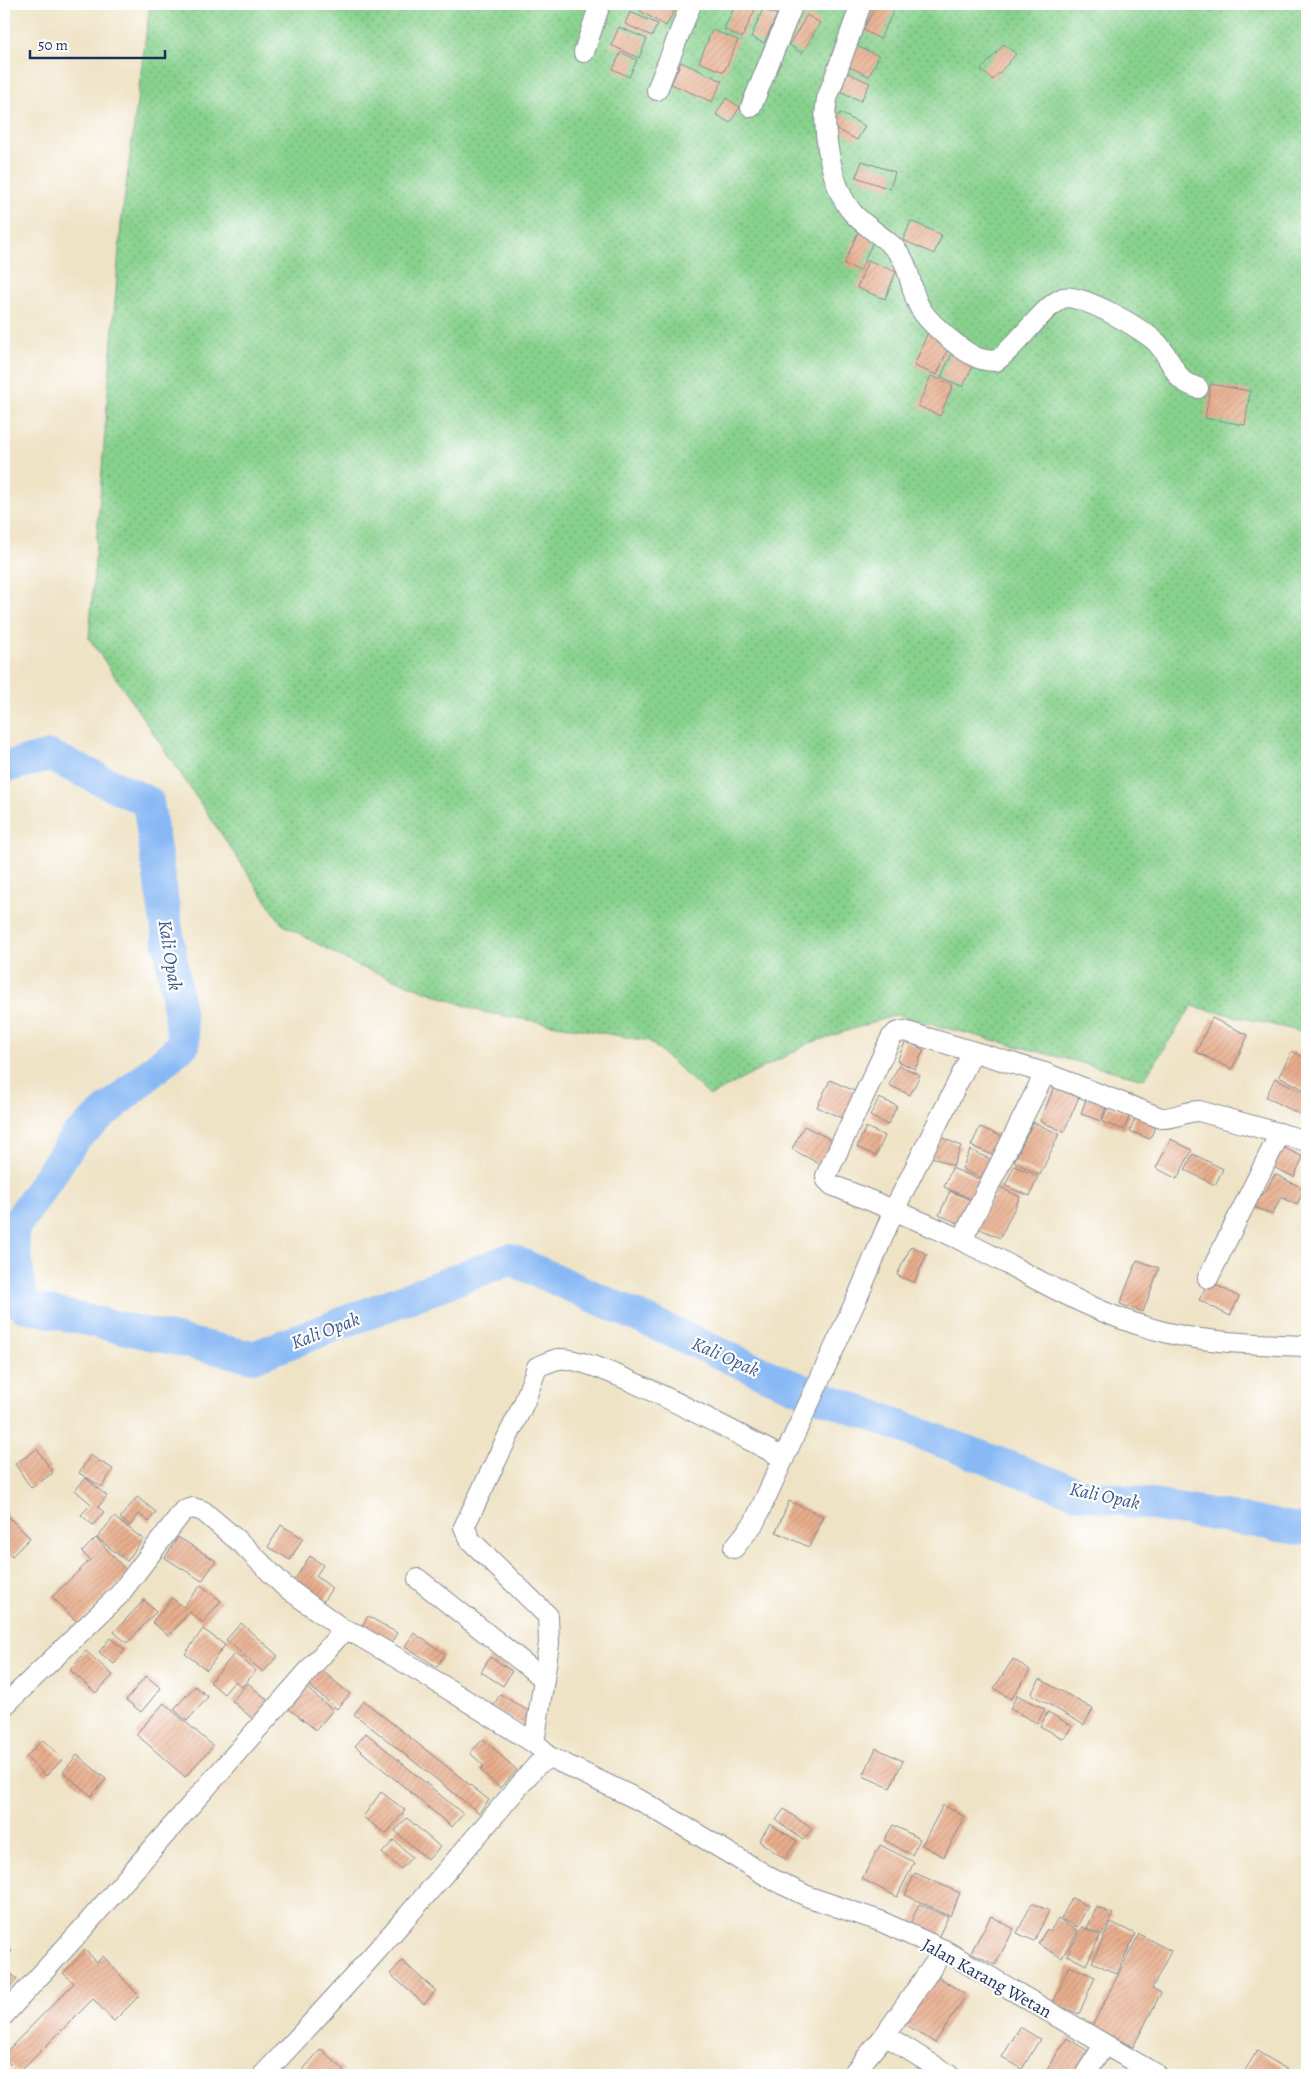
<svg xmlns="http://www.w3.org/2000/svg" width="1311" height="2079" viewBox="0 0 1311 2079" font-family="Alegreya,serif">
  <style>
    .grass { fill: url(#grass-dots); stroke: #518076 }
    .lines { fill: none; stroke-linecap: round; stroke-linejoin: round }
    .river { stroke: #89b9f5; stroke-width: 32 }
    .building { fill: url(#building-hatch) }
    .street-casing { stroke: #858992; stroke-width: 22 }
    .street { stroke: #fff; stroke-width: 20 }
    .labels { text-anchor: middle; stroke-width: 4.5; stroke-linejoin: round; paint-order: stroke }
    .street-label { font-size: 18px; fill: #1b2f5e; stroke: #fff }
    .water-label { font-size: 19px; font-style: italic; fill: #3c588b; stroke: #fff }
  </style>
  <defs>
    <pattern id="grass-dots" width="8" height="8" patternUnits="userSpaceOnUse" patternTransform="scale(1.25)"><rect width="8" height="8" fill="#87d18d"/><path d="M2 2h.1M6 6h.1" fill="none" stroke="#6eaa76" stroke-width="1.8" stroke-linecap="round"/></pattern>
    <pattern id="building-hatch" width="6" height="6" patternUnits="userSpaceOnUse" patternTransform="scale(1.25)"><rect width="6" height="6" fill="#e8ad8c"/><path d="M-1 1l2-2M0 6l6-6M5 7l2-2" fill="none" stroke="#c6957b"/></pattern>
  </defs>
  <rect width="100%" height="100%" fill="#fff"/>
  <filter id="ink" filterUnits="userSpaceOnUse"><feTurbulence type="fractalNoise" baseFrequency=".02" numOctaves="2"/><feDisplacementMap in="SourceGraphic" scale="10" xChannelSelector="R" yChannelSelector="G"/><feConvolveMatrix kernelMatrix="1 2 1 2 8 2 1 2 1" color-interpolation-filters="sRGB"/></filter>
  <filter id="wash" filterUnits="userSpaceOnUse"><feTurbulence type="fractalNoise" baseFrequency=".0096" numOctaves="4" result="noise"/><feDisplacementMap in="SourceGraphic" scale="20" xChannelSelector="R" yChannelSelector="G"/><feGaussianBlur stdDeviation="1.12" result="paint"/><feColorMatrix in="noise" values="0 0 0 0 0 0 0 0 0 0 0 0 0 0 0 0 0 1.4 0 .05"/><feComposite in="paint" operator="in"/></filter>
  <g filter="url(#wash)">
    <rect width="100%" height="100%" fill="#efe3c6"/>
    <path class="grass" d="M150,4H1307V1033L1192,1006L1144,1079L896,1015L810,1043L710,1096L649,1041L482,1012L356,965L282,924L89,638L121,224Z"/>
    <g class="lines">
      <path class="river" d="M4,767L50,756L148,802L184,1044L75,1138L12,1231L23,1306L253,1357L510,1259L783,1382L1078,1493L1299,1529L1307,1527"/>
    </g>
    <g id="blocks">
      <g class="building">
        <path d="M644,4H678L666,26L640,11Z"/>
        <path d="M736,4H743L755,9L742,38L724,29Z"/>
        <path d="M877,4H897L880,39L863,30Z"/>
        <path d="M763,9L777,15L764,43L751,37Z"/>
        <path d="M630,12L658,24L652,36L625,24Z"/>
        <path d="M807,15L820,23L802,53L789,45Z"/>
        <path d="M619,27L647,39L639,58L611,45Z"/>
        <path d="M712,30L738,40L724,72L699,62Z"/>
        <path d="M852,44L879,56L869,76L843,64Z"/>
        <path d="M1004,44L1016,54L993,80L981,70Z"/>
        <path d="M621,52L637,60L629,77L613,69Z"/>
        <path d="M681,62L722,81L712,102L671,84Z"/>
        <path d="M842,70L870,83L861,101L833,88Z"/>
        <path d="M726,98L740,107L730,123L716,114Z"/>
        <path d="M840,113L865,126L857,140L833,127Z"/>
        <path d="M862,161L895,172L890,189L856,177Z"/>
        <path d="M911,221L942,235L934,254L903,240Z"/>
        <path d="M858,232L874,239L860,271L844,264Z"/>
        <path d="M868,260L896,272L885,299L857,288Z"/>
        <path d="M928,332L951,341L937,375L914,366Z"/>
        <path d="M954,349L976,359L963,387L941,377Z"/>
        <path d="M931,376L953,385L940,416L918,406Z"/>
        <path d="M1211,384L1250,391L1245,425L1205,418Z"/>
        <path d="M1212,1018L1248,1035L1232,1069L1196,1052Z"/>
        <path d="M906,1041L924,1050L915,1069L897,1061Z"/>
        <path d="M1292,1051L1307,1059V1080L1303,1089L1279,1076Z"/>
        <path d="M899,1065L920,1075L910,1095L889,1085Z"/>
        <path d="M1275,1078L1307,1094V1118L1266,1097Z"/>
        <path d="M830,1080L859,1093L846,1120L817,1107Z"/>
        <path d="M1057,1080L1082,1090L1064,1132L1040,1121Z"/>
        <path d="M1087,1096L1107,1104L1101,1121L1081,1114Z"/>
        <path d="M879,1098L897,1106L888,1125L870,1116Z"/>
        <path d="M1108,1106L1130,1114L1124,1130L1102,1122Z"/>
        <path d="M1137,1114L1157,1122L1150,1139L1130,1131Z"/>
        <path d="M1033,1122L1059,1134L1040,1175L1014,1162Z"/>
        <path d="M804,1126L834,1141L821,1165L792,1149Z"/>
        <path d="M866,1127L885,1136L876,1156L857,1147Z"/>
        <path d="M980,1127L1006,1138L998,1157L971,1146Z"/>
        <path d="M941,1137L961,1146L953,1166L932,1157Z"/>
        <path d="M1171,1139L1192,1150L1177,1179L1156,1168Z"/>
        <path d="M1283,1147L1303,1157L1294,1177L1273,1167Z"/>
        <path d="M970,1150L994,1161L986,1180L962,1169Z"/>
        <path d="M1193,1154L1223,1169L1215,1185L1185,1170Z"/>
        <path d="M1014,1166L1038,1176L1030,1196L1005,1186Z"/>
        <path d="M952,1168L984,1181L976,1201L944,1187Z"/>
        <path d="M1275,1174L1304,1189L1297,1205L1281,1197L1272,1215L1251,1205L1259,1187L1266,1191Z"/>
        <path d="M998,1186L1020,1197L1000,1238L978,1228Z"/>
        <path d="M950,1191L971,1200L960,1224L939,1215Z"/>
        <path d="M911,1246L927,1254L914,1283L897,1275Z"/>
        <path d="M1137,1260L1159,1268L1143,1312L1120,1304Z"/>
        <path d="M1209,1281L1239,1297L1230,1316L1199,1300Z"/>
        <path d="M37,1449L53,1473L31,1488L15,1464Z"/>
        <path d="M90,1455L113,1469L102,1487L79,1473Z"/>
        <path d="M86,1478L107,1496L98,1507L104,1512L93,1525L81,1515L91,1504L75,1490Z"/>
        <path d="M137,1497L156,1512L149,1522L139,1514L130,1526L120,1518Z"/>
        <path d="M789,1501L823,1516L809,1547L776,1532Z"/>
        <path d="M4,1512L30,1538L12,1556L4,1548Z"/>
        <path d="M114,1517L143,1539L127,1561L97,1538Z"/>
        <path d="M281,1525L303,1538L290,1560L268,1547Z"/>
        <path d="M178,1537L216,1561L202,1581L165,1558Z"/>
        <path d="M96,1538L129,1573L78,1623L52,1597L90,1560L82,1552Z"/>
        <path d="M310,1556L323,1565L316,1576L332,1588L319,1608L289,1588Z"/>
        <path d="M201,1585L221,1601L203,1623L189,1612L169,1636L152,1622L172,1598L183,1607Z"/>
        <path d="M144,1600L156,1612L127,1643L114,1632Z"/>
        <path d="M368,1616L397,1633L387,1650L358,1633Z"/>
        <path d="M241,1623L278,1656L263,1672L226,1640Z"/>
        <path d="M203,1629L225,1645L207,1670L185,1654Z"/>
        <path d="M414,1633L445,1654L437,1667L405,1646Z"/>
        <path d="M110,1638L125,1650L114,1664L99,1652Z"/>
        <path d="M86,1651L113,1675L96,1693L70,1670Z"/>
        <path d="M235,1653L256,1671L242,1687L235,1681L224,1694L210,1682Z"/>
        <path d="M490,1657L512,1671L503,1686L481,1672Z"/>
        <path d="M1013,1659L1030,1670L1011,1699L994,1688Z"/>
        <path d="M318,1667L350,1694L337,1709L305,1682Z"/>
        <path d="M146,1676L161,1688L141,1712L126,1700Z"/>
        <path d="M1040,1679L1093,1709L1084,1725L1031,1694Z"/>
        <path d="M248,1683L271,1703L255,1721L232,1701Z"/>
        <path d="M195,1686L208,1697L187,1721L174,1709Z"/>
        <path d="M305,1687L333,1710L316,1730L288,1708Z"/>
        <path d="M500,1694L532,1713L525,1726L493,1707Z"/>
        <path d="M1017,1695L1045,1709L1037,1723L1010,1709Z"/>
        <path d="M364,1701L489,1800L479,1813L354,1714Z"/>
        <path d="M164,1703L213,1746L185,1777L136,1734Z"/>
        <path d="M1048,1712L1072,1726L1064,1739L1040,1726Z"/>
        <path d="M366,1733L463,1814L452,1827L355,1746Z"/>
        <path d="M483,1739L517,1770L500,1788L480,1770L484,1766L470,1753Z"/>
        <path d="M43,1740L63,1759L46,1776L26,1757Z"/>
        <path d="M876,1748L903,1761L890,1788L863,1776Z"/>
        <path d="M77,1755L106,1779L91,1796L63,1772Z"/>
        <path d="M381,1792L405,1810L386,1834L363,1817Z"/>
        <path d="M943,1805L965,1817L944,1857L922,1845Z"/>
        <path d="M784,1809L812,1829L803,1840L776,1820Z"/>
        <path d="M407,1818L440,1847L428,1860L395,1831Z"/>
        <path d="M770,1824L797,1841L785,1859L759,1841Z"/>
        <path d="M893,1825L920,1839L912,1855L884,1840Z"/>
        <path d="M394,1840L412,1857L401,1869L382,1853Z"/>
        <path d="M880,1845L914,1862L897,1897L862,1879Z"/>
        <path d="M915,1873L960,1893L950,1916L905,1895Z"/>
        <path d="M1072,1898L1088,1906L1077,1927L1061,1919Z"/>
        <path d="M1032,1903L1049,1911L1034,1941L1017,1933Z"/>
        <path d="M919,1904L948,1917L936,1942L910,1924Z"/>
        <path d="M1097,1907L1113,1914L1102,1935L1087,1928Z"/>
        <path d="M991,1916L1014,1929L995,1965L971,1952Z"/>
        <path d="M1058,1919L1078,1931L1062,1958L1038,1944L1047,1929L1050,1931Z"/>
        <path d="M1111,1922L1135,1934L1117,1974L1092,1962Z"/>
        <path d="M1082,1927L1100,1936L1086,1965L1067,1955Z"/>
        <path d="M1139,1934L1171,1951L1152,1988L1161,1993L1133,2047L1092,2026Z"/>
        <path d="M4,1944L12,1951L4,1960Z"/>
        <path d="M85,1950L97,1962L103,1956L139,1996L114,2021L93,1999L19,2073L4,2058V2054L74,1983L63,1973Z"/>
        <path d="M402,1961L436,1991L424,2004L390,1974Z"/>
        <path d="M1069,1966L1095,1977L1079,2014L1053,2003Z"/>
        <path d="M4,1967L17,1979L4,1993Z"/>
        <path d="M937,1976L966,1995L935,2043L905,2024Z"/>
        <path d="M1020,2027L1040,2039L1022,2069L1002,2057Z"/>
        <path d="M1067,2038L1091,2053L1077,2075H1043Z"/>
        <path d="M321,2049L344,2070L339,2075H298Z"/>
        <path d="M1257,2051L1288,2070L1284,2075H1242Z"/>
      </g>
    </g>
  </g>
  <g filter="url(#ink)">
    <use href="#blocks" fill-opacity="0" stroke="#858992" stroke-width="1"/>
    <g class="lines">
      <g class="street-casing">
        <g id="street">
          <path d="M861,4L827,99C821,129 832,189 852,212C866,229 891,239 902,258C911,273 911,293 920,308C929,323 964,354 981,359C985,360 991,361 996,361C1017,347 1043,306 1063,298C1079,292 1146,330 1158,344C1167,354 1172,368 1181,379C1184,383 1193,386 1198,388"/>
          <path d="M584,52L600,4"/>
          <path d="M657,90L691,4"/>
          <path d="M751,107L793,4"/>
          <path d="M1307,1141L1199,1111C1185,1111 1174,1119 1161,1118L1045,1073L904,1031L896,1033L891,1038L826,1176L827,1180L832,1185C878,1204 926,1222 971,1245C1031,1275 1087,1311 1153,1329C1200,1343 1258,1344 1307,1346"/>
          <path d="M962,1240L1045,1073"/>
          <path d="M1208,1278L1280,1133"/>
          <path d="M734,1548L754,1523L858,1296L894,1210L973,1052"/>
          <path d="M418,1579L544,1679L534,1743L543,1750"/>
          <path d="M544,1679L549,1643L548,1616L471,1541L464,1527L524,1403L537,1367C544,1364 552,1360 559,1359C595,1355 744,1438 784,1458"/>
          <path d="M4,1706L119,1595L183,1511L193,1508L203,1511L244,1546L284,1586L344,1630L356,1634L421,1672L534,1743"/>
          <path d="M4,2015L77,1935L344,1630"/>
          <path d="M885,2035L949,2075"/>
          <path d="M263,2075C358,1975 448,1870 537,1765L550,1757L645,1803L774,1880L809,1897L880,1921L944,1950L1157,2075"/>
          <path d="M852,2075L885,2035L944,1950"/>
          <path d="M1085,2075L1104,2045"/>
        </g>
      </g>
      <use href="#street" class="street"/>
    </g>
  </g>
  <g class="labels">
    <g class="street-label">
      <text transform="translate(987 1978) rotate(29)" y="6">Jalan Karang Wetan</text>
    </g>
    <g class="water-label">
      <text transform="translate(171 955) rotate(81)" y="7">Kali Opak</text>
      <text transform="translate(325 1330) rotate(-21)" y="7">Kali Opak</text>
      <text transform="translate(726 1356) rotate(24)" y="7">Kali Opak</text>
      <text transform="translate(1105 1495) rotate(12)" y="7">Kali Opak</text>
    </g>
  </g>
  <rect width="1311" height="2079" fill="none" stroke="#fff" stroke-width="20"/>
  <path d="M30 50v8h135v-8" fill="none" stroke="#1b2f5e" stroke-width="2.5"/>
  <text x="38" y="50" font-size="15" fill="#1b2f5e" stroke="#ffffff" stroke-width="4" paint-order="stroke">50 m</text>
</svg>
